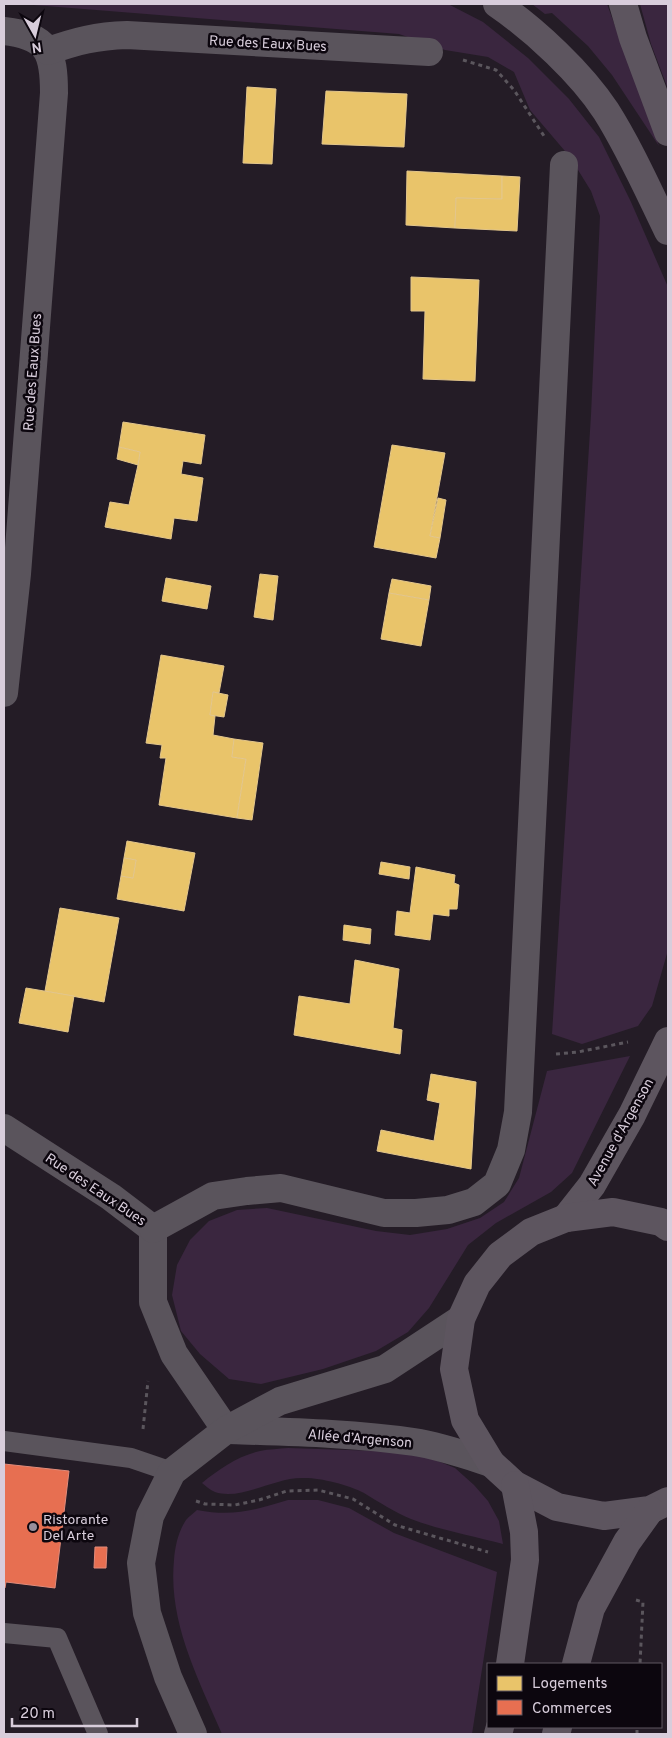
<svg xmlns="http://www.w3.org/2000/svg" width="672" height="1738" viewBox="0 0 672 1738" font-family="Overpass,sans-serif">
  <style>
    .green { fill: #3a263f }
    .homes { fill: #e9c46a; stroke: #e4c78c }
    .shops { fill: #e76f51; stroke: #e28b7a }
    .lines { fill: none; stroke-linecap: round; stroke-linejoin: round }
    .path { stroke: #5b565d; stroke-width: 3; stroke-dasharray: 4 4; stroke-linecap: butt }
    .lane { stroke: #5a545c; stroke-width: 20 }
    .street { stroke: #5a545c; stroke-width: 28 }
    .primary { stroke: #5d555f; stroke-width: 28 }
    .poi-dot { fill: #998f9c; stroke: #0c060e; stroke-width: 2 }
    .labels { text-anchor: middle; stroke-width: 5; stroke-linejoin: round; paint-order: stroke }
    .street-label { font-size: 14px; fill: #d8cddb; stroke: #0c060e }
    .poi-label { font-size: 14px; fill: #d8cddb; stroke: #0c060e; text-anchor: start }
  </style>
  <rect width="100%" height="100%" fill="#241c26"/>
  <g class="green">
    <path d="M21,4H448L483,22L528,58L569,99L599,137L631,202L668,287V950L652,1006L638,1026L582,1044L552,1034L591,415L600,216L591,191L570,157L530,110L514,72L488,57L445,50L399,34Z"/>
    <path d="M532,4H607L659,146L612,75L588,46L552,13L545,14Z"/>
    <path d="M640,4H668V89L651,44Z"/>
    <path d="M630,1056L572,1173L551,1192L496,1223L468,1245L429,1308L408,1332L376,1351L323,1369L261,1384L229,1379L200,1354L181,1331L172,1295L177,1265L190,1240L209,1221L237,1210L267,1208L376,1231L410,1235L447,1229L480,1218L504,1202L519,1178L547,1071Z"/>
    <path d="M288,1448L408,1452L433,1459L455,1468L474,1485L488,1501L499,1521L503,1544C473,1536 440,1530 411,1519C394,1512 379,1502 364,1493C349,1485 321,1478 305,1478C276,1476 242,1501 215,1492C210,1490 206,1486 202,1483C219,1469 238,1456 260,1451C269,1449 279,1449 288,1448Z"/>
    <path d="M288,1500H318L349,1508L394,1533L497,1572L472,1734H222C198,1678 168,1622 174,1560C175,1547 178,1532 186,1520C189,1516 194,1513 197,1510C234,1517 254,1510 288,1500Z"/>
  </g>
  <g class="homes">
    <path d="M247,87L276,89L272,164L243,163Z"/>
    <path d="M326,91L407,94L404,147L322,144Z"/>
    <path d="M407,171L502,176V199L456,198L455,228L406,225Z"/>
    <path d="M502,176L520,177L517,231L455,228L456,198L502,199Z"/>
    <path d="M411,277L479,280L475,381L423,379L425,311H411Z"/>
    <path d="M123,422L205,435L201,464L183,461L181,474L203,478L197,521L174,518L171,539L105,527L110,502L129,505L138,465L140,452L119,447Z"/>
    <path d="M392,445L445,453L430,536L440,538L436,558L374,547Z"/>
    <path d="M119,447L140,452L138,465L117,459Z"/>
    <path d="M438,498L446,500L440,538L430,536Z"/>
    <path d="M260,574L278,576L273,620L254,617Z"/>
    <path d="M166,578L211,586L207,609L162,601Z"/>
    <path d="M392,579L431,586L429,600L389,593Z"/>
    <path d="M389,593L429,600L421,646L381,639Z"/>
    <path d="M161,655L224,666L219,693L213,692L210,715L215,716L213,735L234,739L232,757L246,759L237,818L159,805L166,758H160L162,745L146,743Z"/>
    <path d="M213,692L228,695L224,717L210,715Z"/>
    <path d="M234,739L263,743L252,820L237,818L246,759L232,757Z"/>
    <path d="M127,841L195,853L184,911L117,899L121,876L133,878L136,860L124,858Z"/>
    <path d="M124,858L136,860L133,878L121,876Z"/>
    <path d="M381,862L410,867L409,879L379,874Z"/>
    <path d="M416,867L455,875L454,883L459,885L457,909H449V916L433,914L430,940L395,935L397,911L410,913Z"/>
    <path d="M60,908L119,918L104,1002L45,991Z"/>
    <path d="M344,925L371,929L370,944L343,940Z"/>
    <path d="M355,960L399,969L393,1028L402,1030L400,1054L294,1035L299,996L350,1004Z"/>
    <path d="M26,988L74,996L68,1032L19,1023Z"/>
    <path d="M431,1074L476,1082L471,1169L377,1151L381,1130L434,1141L440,1103L427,1100Z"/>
  </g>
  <g class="shops">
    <path d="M4,1464L69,1471L55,1588L6,1582L5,1588L4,1587Z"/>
    <path d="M95,1547H107L106,1568H94Z"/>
  </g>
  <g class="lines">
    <g class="path">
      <path d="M463,60L496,70L514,90L544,136"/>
      <path d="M556,1054L578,1052L628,1042"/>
      <path d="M143,1429L148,1381"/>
      <path d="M196,1501L205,1504L235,1505L259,1500L287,1491L318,1490L353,1499L395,1525L488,1552"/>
      <path d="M636,1600L643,1602L640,1664"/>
      <path d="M637,1734V1727"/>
    </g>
    <g class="lane">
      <path d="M4,1441L131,1458L172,1472"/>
      <path d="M4,1633L57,1638L98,1734"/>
    </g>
    <g class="street">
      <path d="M4,31C48,36 54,52 54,93L17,574L4,693"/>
      <path d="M48,51C77,41 96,36 127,35L429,52"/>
      <path d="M4,1128L111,1197L153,1229V1302L174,1354L226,1430"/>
      <path d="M153,1229L213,1196L247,1191L281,1188L384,1213H416L448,1210L474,1202L497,1184L511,1150L518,1112L564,165"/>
      <path d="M228,1430C290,1432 352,1433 414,1442C440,1446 466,1455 491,1463"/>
      <path d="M193,1734L168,1677L147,1613L141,1563L150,1516L172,1472L226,1430L280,1401L385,1369L461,1319"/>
    </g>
    <g class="primary">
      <path d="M497,4C535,30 581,73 606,111C630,149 648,190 668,231"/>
      <path d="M623,4L633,38L668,132"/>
      <path d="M566,1218L592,1185L632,1115L668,1041"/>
      <path d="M668,1227L661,1222L613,1212L566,1218L531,1232L500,1255L477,1284L461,1319L454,1369L465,1420L491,1463L515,1485L557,1507L604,1516L650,1510L668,1501"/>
      <path d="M510,1664L525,1560L524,1532L515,1485"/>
      <path d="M576,1664L591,1608L627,1542L650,1510"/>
      <path d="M498,1734L500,1727"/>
      <path d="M556,1734L558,1727"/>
    </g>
  </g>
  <circle class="poi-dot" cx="33" cy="1527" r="5"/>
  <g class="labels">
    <g class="street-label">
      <text transform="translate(268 43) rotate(3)" y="5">Rue des Eaux Bues</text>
      <text transform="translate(32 372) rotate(-86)" y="5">Rue des Eaux Bues</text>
      <text transform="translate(620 1132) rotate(-61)" y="5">Avenue d'Argenson</text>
      <text transform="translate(96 1189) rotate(34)" y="5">Rue des Eaux Bues</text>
      <text transform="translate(360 1438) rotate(5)" y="5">Allée d’Argenson</text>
    </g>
    <g class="poi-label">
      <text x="43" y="1524">Ristorante<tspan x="43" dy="16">Del Arte</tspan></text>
    </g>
  </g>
  <rect width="672" height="1738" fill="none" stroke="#d8cddb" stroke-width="10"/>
  <rect x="487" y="1663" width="175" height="65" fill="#0c060e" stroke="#5e5660"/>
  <rect x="497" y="1676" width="25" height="15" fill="#e9c46a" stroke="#5e5660"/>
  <text x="532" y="1688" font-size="15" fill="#d8cddb">Logements</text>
  <rect x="497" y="1700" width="25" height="15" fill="#e76f51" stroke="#5e5660"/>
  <text x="532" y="1713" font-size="15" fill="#d8cddb">Commerces</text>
  <g transform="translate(35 35) rotate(172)" stroke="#0c060e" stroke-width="4" paint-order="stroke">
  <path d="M0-4L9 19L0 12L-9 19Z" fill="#d8cddb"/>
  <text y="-8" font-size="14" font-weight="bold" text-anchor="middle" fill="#d8cddb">N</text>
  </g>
  <path d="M12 1718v8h125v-8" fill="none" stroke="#d8cddb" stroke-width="2.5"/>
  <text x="20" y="1718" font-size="15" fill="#d8cddb" stroke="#0c060e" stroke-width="4" paint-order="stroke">20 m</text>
</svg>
